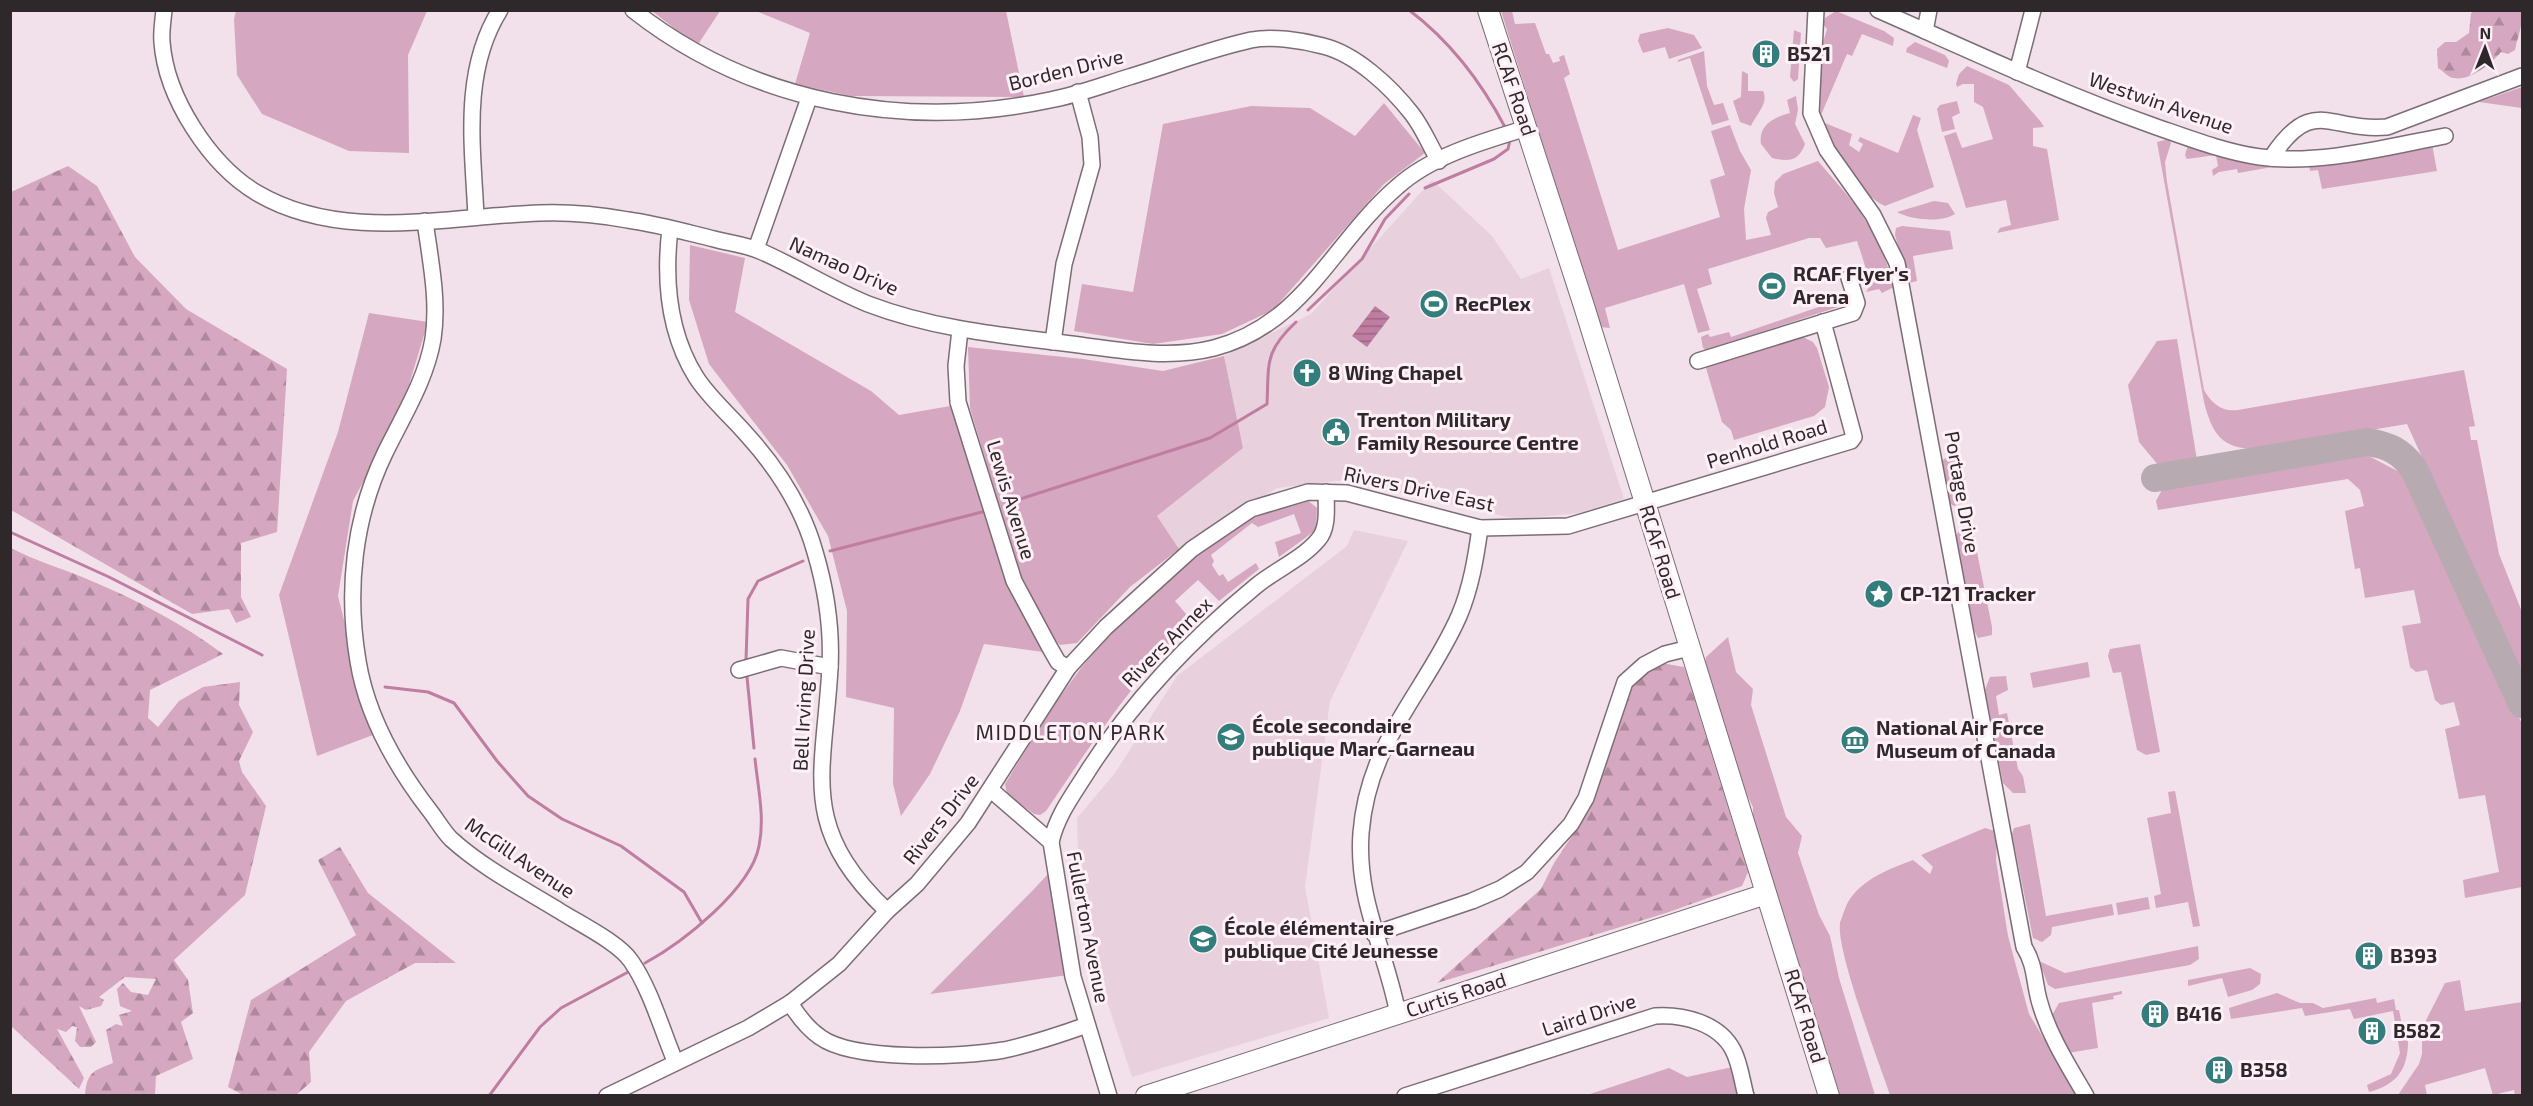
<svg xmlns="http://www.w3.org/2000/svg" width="2533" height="1106" viewBox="0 0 2533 1106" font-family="'Exo 2',sans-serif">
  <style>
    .built { fill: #e8d0dc }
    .green { fill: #d6a7c0 }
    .forest { fill: url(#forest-firs) }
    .water { fill: url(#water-rules) }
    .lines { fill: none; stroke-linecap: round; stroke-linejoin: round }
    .stream { stroke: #bf7da1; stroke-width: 3 }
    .taxiway { stroke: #b7aab0; stroke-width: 28 }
    .minor-casing { stroke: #7c6d75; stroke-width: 18 }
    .major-casing { stroke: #7c6d75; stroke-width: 22 }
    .minor { stroke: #fff; stroke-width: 15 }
    .major { stroke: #fff; stroke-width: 20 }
    .labels { text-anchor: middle; stroke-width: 6; stroke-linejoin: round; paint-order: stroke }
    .poi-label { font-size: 20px; font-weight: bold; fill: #2e282b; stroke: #fef0f6; text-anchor: start }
    .street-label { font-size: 20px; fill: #2e282b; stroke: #fef0f6 }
    .neighbourhood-label { font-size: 21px; letter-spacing: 1.5px; fill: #2e282b; stroke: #fef0f6 }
  </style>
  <defs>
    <pattern id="forest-firs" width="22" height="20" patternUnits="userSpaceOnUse" patternTransform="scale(1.5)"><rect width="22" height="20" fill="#d6a7c0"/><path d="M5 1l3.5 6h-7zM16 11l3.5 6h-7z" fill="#ae889c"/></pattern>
    <pattern id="water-rules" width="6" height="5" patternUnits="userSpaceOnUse" patternTransform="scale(1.5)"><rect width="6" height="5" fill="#bf7da1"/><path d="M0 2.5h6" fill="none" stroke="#9c6683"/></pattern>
  </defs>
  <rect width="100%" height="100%" fill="#f2e1ea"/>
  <g class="built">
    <path d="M1432,180L1492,236L1521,279L1549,268L1624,499L1578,513L1517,519L1345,480L1277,488L1179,549L1157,516L1243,448L1224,356L1311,314Z"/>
    <path d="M1354,530L1408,541L1330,701L1305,887L1329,1018L1132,1077L1100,980L1078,859L1077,818L1115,773L1177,676L1347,546Z"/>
  </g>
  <g class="green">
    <path d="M236,11H427L408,55L409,153L349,151L262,114L237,75L234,19Z"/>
    <path d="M652,11H720L697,46Z"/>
    <path d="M756,11H1006L1024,97L851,96L795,84L810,33Z"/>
    <path d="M1501,11H1512L1515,24L1535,23L1546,54H1549L1553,63L1560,61L1559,57L1564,55L1570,74L1564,78L1618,250L1720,217L1710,180L1725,175L1711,131L1730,125L1740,151L1751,170L1744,209L1746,240L1771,235L1766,218L1768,212L1778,207L1774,193L1775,182L1783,174L1818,161C1856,205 1878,228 1894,287L1882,293L1879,289L1866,292L1871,284L1857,241L1826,248L1820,238H1809L1708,269L1712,284L1697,289L1710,330L1698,333L1684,284L1605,308L1610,328L1600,327Z"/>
    <path d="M1836,11L1884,31L1894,38L1893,46L1862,34L1852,56L1847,54L1821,115C1808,89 1819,56 1827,29L1823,24L1825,18Z"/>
    <path d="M1668,28L1694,35L1702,48L1669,59L1665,47L1643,53L1638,41L1640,34Z"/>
    <path d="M1794,30L1801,33L1798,79L1794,82L1790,77Z"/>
    <path d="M1915,42L1945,55L1949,61L1947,68L1906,52L1907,48Z"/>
    <path d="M1704,51L1707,86L1714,105L1723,103L1729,120L1712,125L1690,58L1678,62V60Z"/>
    <path d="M1967,66L2009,85L2041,122L2044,127L2033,128V146L2047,149L2059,220L1997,233L2000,228L2011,225L2006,200L1966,208L1944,136L1956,132L1962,148L1993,139L1983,107L1974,102V84H1963L1957,87L1956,84L1959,74Z"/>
    <path d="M1742,71L1748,74V91H1763C1769,103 1757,113 1751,126L1740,122L1733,101L1741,97Z"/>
    <path d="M2522,87V108L2479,102Z"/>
    <path d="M1796,96L1798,110L1795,124L1805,144C1799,161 1789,162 1772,158L1761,144C1758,125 1774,117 1790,113L1787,100Z"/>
    <path d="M1957,101L1960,113L1952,117L1955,129L1942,132L1937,109L1940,105Z"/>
    <path d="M1384,103L1425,153L1384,184L1273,310L1222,334L1153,344L1074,331L1082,284L1133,292L1163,124L1251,106L1310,108L1355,136Z"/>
    <path d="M1913,115L1921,118L1917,130L1934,187L1885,206C1859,195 1833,147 1820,121L1852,134L1849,145L1859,152L1863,144L1858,141L1860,137L1898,153Z"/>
    <path d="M2169,139L2171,143L2165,162L2167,182L2204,390C2212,404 2222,412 2238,410L2464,370L2475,426L2469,427L2471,440H2477L2499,554L2522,612V679L2407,424L2256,449C2221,449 2212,433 2204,402L2157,142Z"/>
    <path d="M2432,144L2437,171L2322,189L2318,170L2310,171L2309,164Z"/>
    <path d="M2188,145L2289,164L2238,173L2237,169L2219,172L2213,176L2212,170L2218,166L2216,155L2187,159L2185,155Z"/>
    <path d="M1934,201L1948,203L1955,214C1941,223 1911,220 1897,212Z"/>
    <path d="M1902,226L1950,231L1953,249L1913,256L1917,281L1909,283L1895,235L1896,228Z"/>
    <path d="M690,245L745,258L735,312L871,391L899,415L950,406L1043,652L984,644L960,711L930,774L901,816L893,784L894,708L846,697L847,611L828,536L787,465L709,364L689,300Z"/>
    <path d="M1842,299L1841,306L1706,350L1703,348L1701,337L1708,334L1710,337L1729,332L1731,337Z"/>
    <path d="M369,313L428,322L401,411L353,501L338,596L373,735L317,756L279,595L338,432Z"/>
    <path d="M1799,335L1813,342L1817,348L1829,387L1825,407L1814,416L1734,440L1731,430L1722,422L1706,368L1712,362Z"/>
    <path d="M2177,339L2197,460L2159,466L2139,442L2128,385L2157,341Z"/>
    <path d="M968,347L1083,359L1163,371L1224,356L1243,448L1157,516L1179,549L1130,587L1077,643L1060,645L1050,636L1022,582L970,408Z"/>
    <path d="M2361,452L2409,477L2522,724V887L2465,898L2463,880L2499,872L2485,795L2459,799L2445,729L2460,725L2454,702L2441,705L2435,700L2427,670L2416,672L2410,667L2402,626L2421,623L2414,590L2365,598L2360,568L2355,569L2345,511L2364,506L2360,490L2348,479L2158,510L2156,501L2164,486Z"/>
    <path d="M1960,455L1967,493L1964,503L1954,506L1949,503L1942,461L1947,457Z"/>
    <path d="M1306,499L1317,508L1316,530L1279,557L1275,542L1301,533L1294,514L1258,527L1252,523L1211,555L1214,561L1212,565L1219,576L1223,574L1228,582L1256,563L1259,569L1219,601L1198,580L1175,601L1192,621C1135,678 1091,744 1046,811L1040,815L1034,814L1007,794L1005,784L1051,709L1081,668L1110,634L1168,579L1215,538L1239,523L1262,512Z"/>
    <path d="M1967,530L1973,532L1992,627V635L1978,638L1974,630L1956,536L1958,532Z"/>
    <path d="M1728,637L1736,672L1753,689L1751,705L1786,817L1802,836L1798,853L1819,915L1830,936L1839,978L1875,1095H1840L1753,823V807L1746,793L1705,662L1706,657Z"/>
    <path d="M2140,644L2160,752L2146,755L2137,750L2121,672L2113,673L2108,656L2110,649Z"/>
    <path d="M2088,662L2090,677L2033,688L2030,673Z"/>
    <path d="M2006,676L2008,690L1996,696L1999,715L2007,713L2018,769L2023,776L2026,793H2013L2003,783L1985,690L1990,677Z"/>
    <path d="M2175,791L2200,926L2193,927L2188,902L2156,908L2154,896L2161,894L2147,818L2171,813L2168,792Z"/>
    <path d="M2030,824L2046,916L2112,904L2114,915L2052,927L2051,935L2042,942L2033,938L2012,834L2014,828Z"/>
    <path d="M1985,828L1995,831L1997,836L1996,860L2008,936L2029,1014L2078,1095H1890C1879,1062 1836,951 1840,923C1842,917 1845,908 1848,902C1862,879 1889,869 1913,860L1930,874L1933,867L1921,855Z"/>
    <path d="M1048,874L1068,975L930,994L1035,888Z"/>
    <path d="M2148,897L2150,909L2118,915L2116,903Z"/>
    <path d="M2198,946L2199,959L2190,965L2055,989L2048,985L2039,961L2065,973Z"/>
    <path d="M2250,968L2261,974L2260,984L2252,990L2228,997L2222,978L2188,986V980Z"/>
    <path d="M2460,980L2465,1011L2522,1002V1095H2515L2514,1090L2493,1095L2485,1068L2425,1085L2427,1095H2398L2419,1064L2422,1054V1028L2445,983Z"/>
    <path d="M2122,991V994L2113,996L2114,999L2092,1003L2098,1048L2068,1053L2051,1017L2059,1003Z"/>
    <path d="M2277,993L2300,1003H2313L2323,1008L2376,998L2377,1003L2394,999L2396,1010H2399L2404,1035L2408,1036C2409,1066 2400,1084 2369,1092L2367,1085L2391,1074L2400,1053L2393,1011L2354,1019L2350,1009L2305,1016L2302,1008L2231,1019L2229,1008Z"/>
    <path d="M1746,1064L1755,1095L1584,1096L1669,1068L1687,1077Z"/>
  </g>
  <g class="forest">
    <path d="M2475,11H2522C2523,25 2518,35 2515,50L2508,54L2501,52C2491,64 2467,84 2450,77C2446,75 2442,70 2438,68L2437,49L2445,42H2456L2469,33L2471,13Z"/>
    <path d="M68,166L97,186L135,257L186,309L287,369L277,532L241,543V597L251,617L236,623L229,609L192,614L11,510V192Z"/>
    <path d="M11,548C35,561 61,568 87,579C135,599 182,623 223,654L150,690L148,718L158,727L179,701L203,687L240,682L239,705L253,732L239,761L242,772L266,806L245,895L174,960L188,980L193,1013L181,1022L193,1059L156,1076L155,1095H85C87,1072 93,1071 113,1063L106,1030L116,1024L123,1026L119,1015L132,1011L120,1006L117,989L123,983L131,992L148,995L156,979L125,977L99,997L104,1000L101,1006L86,1010L79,1006L96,1042L91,1047H80L75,1041L77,1027L72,1026L66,1032L57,1029L84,1078L79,1089L11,1026Z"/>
    <path d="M1661,663L1684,667L1687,675L1748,872L1742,886L1666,913L1437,983L1541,889L1554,863L1590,809L1623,707L1633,684Z"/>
    <path d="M340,847L368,893L456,963H415L346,1001L309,1052L311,1082L296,1095H243L228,1087L251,1000L356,935L318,860Z"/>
  </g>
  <path class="water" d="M1375,306L1390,317L1367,347L1352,336Z"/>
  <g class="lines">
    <g class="stream">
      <path d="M1409,10C1450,41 1482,83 1506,129"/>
      <path d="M1425,188L1494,159L1508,149L1510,140"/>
      <path d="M1308,310L1362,259L1385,219L1409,194"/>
      <path d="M1011,502L1210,438L1267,404C1269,363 1264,352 1296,322"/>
      <path d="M10,532L109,577L262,655"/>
      <path d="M830,551L982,512"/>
      <path d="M746,660L748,599L758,581L803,561"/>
      <path d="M747,677L754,748"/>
      <path d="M385,687L428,692L454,703L497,761L528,796L562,819L621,846L684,892L702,923"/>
      <path d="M645,963C682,943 751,889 759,846C765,818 758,788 755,759"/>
      <path d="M489,1096L540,1027L561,1008L630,971"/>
    </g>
    <path class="taxiway" d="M2155,478L2367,442C2388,445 2401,451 2414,469L2522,704"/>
    <g class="minor-casing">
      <g id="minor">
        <path d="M164,10C163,21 161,32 162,42C166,98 210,165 257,193C342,243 447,216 540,213C568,212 600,215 628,220C657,224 685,232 714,239C729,243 746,245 760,251C797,267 831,289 868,304C936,330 1008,336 1079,345C1124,351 1170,359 1214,348C1305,324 1332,243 1397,187C1431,156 1484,141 1527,128"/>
        <path d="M633,10C751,103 905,131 1050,100C1077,95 1103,85 1129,77C1169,65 1210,49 1251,40C1272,36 1301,40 1323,46C1356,54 1391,87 1412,114C1423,128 1430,146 1439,161"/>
        <path d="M1816,10L1811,113L1827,150L1873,215L1897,263L2024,947C2035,964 2034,981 2039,1000C2048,1034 2068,1065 2086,1096"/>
        <path d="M1878,10C1969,50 2058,92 2151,125C2186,137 2224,152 2260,157C2321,165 2386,147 2445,136"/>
        <path d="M1925,31L1929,10"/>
        <path d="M2017,72L2033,10"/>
        <path d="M2271,158C2313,94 2329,132 2387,127L2522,76"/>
        <path d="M476,217C473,148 461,72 500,10"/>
        <path d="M425,221C430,259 439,300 433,339C426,380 403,416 385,453C354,517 346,590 358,661C367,717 396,767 430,811C437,820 443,831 451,839C483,868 522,888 558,910C578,923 618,942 631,961C650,988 662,1030 675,1061"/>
        <path d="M670,229C664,280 668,332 696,377C710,399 731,416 747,435C777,468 803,509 815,552C826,589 832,630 830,668C824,775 798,826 887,911"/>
        <path d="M756,249L809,98"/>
        <path d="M960,330L956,366L958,402L1014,581L1050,648L1058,662L1068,668"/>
        <path d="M1053,342L1064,264L1092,165L1090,137L1078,92"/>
        <path d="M1698,361L1853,313L1857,303L1849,278"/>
        <path d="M739,670L781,658L830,667"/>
        <path d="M991,790L1051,842L1073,977L1109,1096"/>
        <path d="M1051,842C1057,816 1072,796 1086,774C1132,701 1189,641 1256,586C1275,570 1302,559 1318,540C1329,528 1326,507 1326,492"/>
        <path d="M1374,934L1472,901L1500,889L1527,872L1571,824L1586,798L1625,682L1644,665L1665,654L1689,648"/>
        <path d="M790,1003C798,1016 807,1028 820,1037C854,1062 962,1057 1004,1050C1032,1044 1059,1035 1087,1025"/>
        <path d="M1398,1014C1386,951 1356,900 1361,833C1368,741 1425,693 1459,616C1471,588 1476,557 1480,528"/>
        <path d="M607,1096L748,1028L790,1003L839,964L887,911L917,884L968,823L1068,668L1106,627L1192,549L1251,509L1308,492L1347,493L1480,528L1568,526L1851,441L1854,437L1823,322"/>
        <path d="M1405,1096L1655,1016C1683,1014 1719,1023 1733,1050C1740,1063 1742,1081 1746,1096"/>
      </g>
    </g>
    <g class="major-casing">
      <g id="major">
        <path d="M1488,10L1584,306L1829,1096"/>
        <path d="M1146,1096L1766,894"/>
      </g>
    </g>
    <use href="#minor" class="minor"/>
    <use href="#major" class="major"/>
  </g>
  <defs>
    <g id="building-disc" transform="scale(1.5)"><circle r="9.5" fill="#337d7d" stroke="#fef0f6"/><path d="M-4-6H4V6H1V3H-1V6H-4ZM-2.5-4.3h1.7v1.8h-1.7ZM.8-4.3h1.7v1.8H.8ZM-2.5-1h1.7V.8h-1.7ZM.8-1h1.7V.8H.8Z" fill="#fff"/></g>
    <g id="stadium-disc" transform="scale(1.5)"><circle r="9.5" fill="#337d7d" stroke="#fef0f6"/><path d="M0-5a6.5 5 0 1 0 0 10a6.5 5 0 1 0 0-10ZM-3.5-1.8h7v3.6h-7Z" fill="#fff"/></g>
    <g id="church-disc" transform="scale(1.5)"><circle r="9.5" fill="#337d7d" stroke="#fef0f6"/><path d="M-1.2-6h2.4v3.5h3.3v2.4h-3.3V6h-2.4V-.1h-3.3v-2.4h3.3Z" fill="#fff"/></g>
    <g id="civic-disc" transform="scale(1.5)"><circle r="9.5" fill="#337d7d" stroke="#fef0f6"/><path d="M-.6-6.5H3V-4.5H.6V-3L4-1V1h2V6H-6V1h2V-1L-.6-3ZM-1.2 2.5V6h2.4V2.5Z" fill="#fff"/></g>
    <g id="sight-disc" transform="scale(1.5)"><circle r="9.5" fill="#337d7d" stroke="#fef0f6"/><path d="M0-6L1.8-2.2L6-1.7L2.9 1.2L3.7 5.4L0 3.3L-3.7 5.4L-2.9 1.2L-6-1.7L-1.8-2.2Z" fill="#fff"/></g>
    <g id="school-disc" transform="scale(1.5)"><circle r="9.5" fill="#337d7d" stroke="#fef0f6"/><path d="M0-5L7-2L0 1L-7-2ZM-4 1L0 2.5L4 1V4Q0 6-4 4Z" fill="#fff"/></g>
    <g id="museum-disc" transform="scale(1.5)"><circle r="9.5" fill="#337d7d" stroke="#fef0f6"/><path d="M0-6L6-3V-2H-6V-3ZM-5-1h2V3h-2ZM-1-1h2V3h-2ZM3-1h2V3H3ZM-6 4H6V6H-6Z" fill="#fff"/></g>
  </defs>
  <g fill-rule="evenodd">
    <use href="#building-disc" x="1766" y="54"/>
    <use href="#stadium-disc" x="1772" y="286"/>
    <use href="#stadium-disc" x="1434" y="304"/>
    <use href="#church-disc" x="1307" y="373"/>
    <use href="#civic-disc" x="1336" y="432"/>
    <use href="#sight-disc" x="1879" y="594"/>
    <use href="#school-disc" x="1231" y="737"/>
    <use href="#museum-disc" x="1855" y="740"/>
    <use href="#school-disc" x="1203" y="939"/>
    <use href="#building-disc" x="2369" y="956"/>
    <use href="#building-disc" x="2155" y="1014"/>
    <use href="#building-disc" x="2372" y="1031"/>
    <use href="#building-disc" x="2219" y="1070"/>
  </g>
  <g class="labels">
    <g class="poi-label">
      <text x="1787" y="61">B521</text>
      <text x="1793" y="281">RCAF Flyer's<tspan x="1793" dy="23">Arena</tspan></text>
      <text x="1455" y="311">RecPlex</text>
      <text x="1328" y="380">8 Wing Chapel</text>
      <text x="1357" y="427">Trenton Military<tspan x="1357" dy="23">Family Resource Centre</tspan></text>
      <text x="1900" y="601">CP-121 Tracker</text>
      <text x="1252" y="733">École secondaire<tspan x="1252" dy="23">publique Marc-Garneau</tspan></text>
      <text x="1876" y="735">National Air Force<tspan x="1876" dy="23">Museum of Canada</tspan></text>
      <text x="1224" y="935">École élémentaire<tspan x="1224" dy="23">publique Cité Jeunesse</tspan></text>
      <text x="2390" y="963">B393</text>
      <text x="2176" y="1021">B416</text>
      <text x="2393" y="1038">B582</text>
      <text x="2240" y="1077">B358</text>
    </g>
    <g class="street-label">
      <text transform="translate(1066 70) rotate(-14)" y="7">Borden Drive</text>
      <text transform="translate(1514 89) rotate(71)" y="7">RCAF Road</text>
      <text transform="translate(2161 103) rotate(19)" y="7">Westwin Avenue</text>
      <text transform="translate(844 266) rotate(24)" y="7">Namao Drive</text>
      <text transform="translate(1767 444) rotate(-17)" y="7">Penhold Road</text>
      <text transform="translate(1419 489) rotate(12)" y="7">Rivers Drive East</text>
      <text transform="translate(1962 492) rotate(80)" y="7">Portage Drive</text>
      <text transform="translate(1011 500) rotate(73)" y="7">Lewis Avenue</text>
      <text transform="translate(1660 552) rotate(73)" y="7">RCAF Road</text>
      <text transform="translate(1167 642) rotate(-45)" y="7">Rivers Annex</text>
      <text transform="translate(804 700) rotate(-87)" y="7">Bell Irving Drive</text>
      <text transform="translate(941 819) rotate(-52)" y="7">Rivers Drive</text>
      <text transform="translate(520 858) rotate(34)" y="7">McGill Avenue</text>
      <text transform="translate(1088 927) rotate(79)" y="7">Fullerton Avenue</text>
      <text transform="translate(1456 995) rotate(-18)" y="7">Curtis Road</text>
      <text transform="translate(1589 1015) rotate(-18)" y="7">Laird Drive</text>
      <text transform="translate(1805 1016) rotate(73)" y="7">RCAF Road</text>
    </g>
    <g class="neighbourhood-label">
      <text x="1071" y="740">MIDDLETON PARK</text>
    </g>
  </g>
  <rect width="2533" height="1106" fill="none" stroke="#2e282b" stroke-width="24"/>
  <g transform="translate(2485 48) rotate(1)" stroke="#fef0f6" stroke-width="4.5" paint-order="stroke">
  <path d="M0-4.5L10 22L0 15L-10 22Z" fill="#2e282b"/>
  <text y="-9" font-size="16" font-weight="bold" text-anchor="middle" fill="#2e282b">N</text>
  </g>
</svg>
